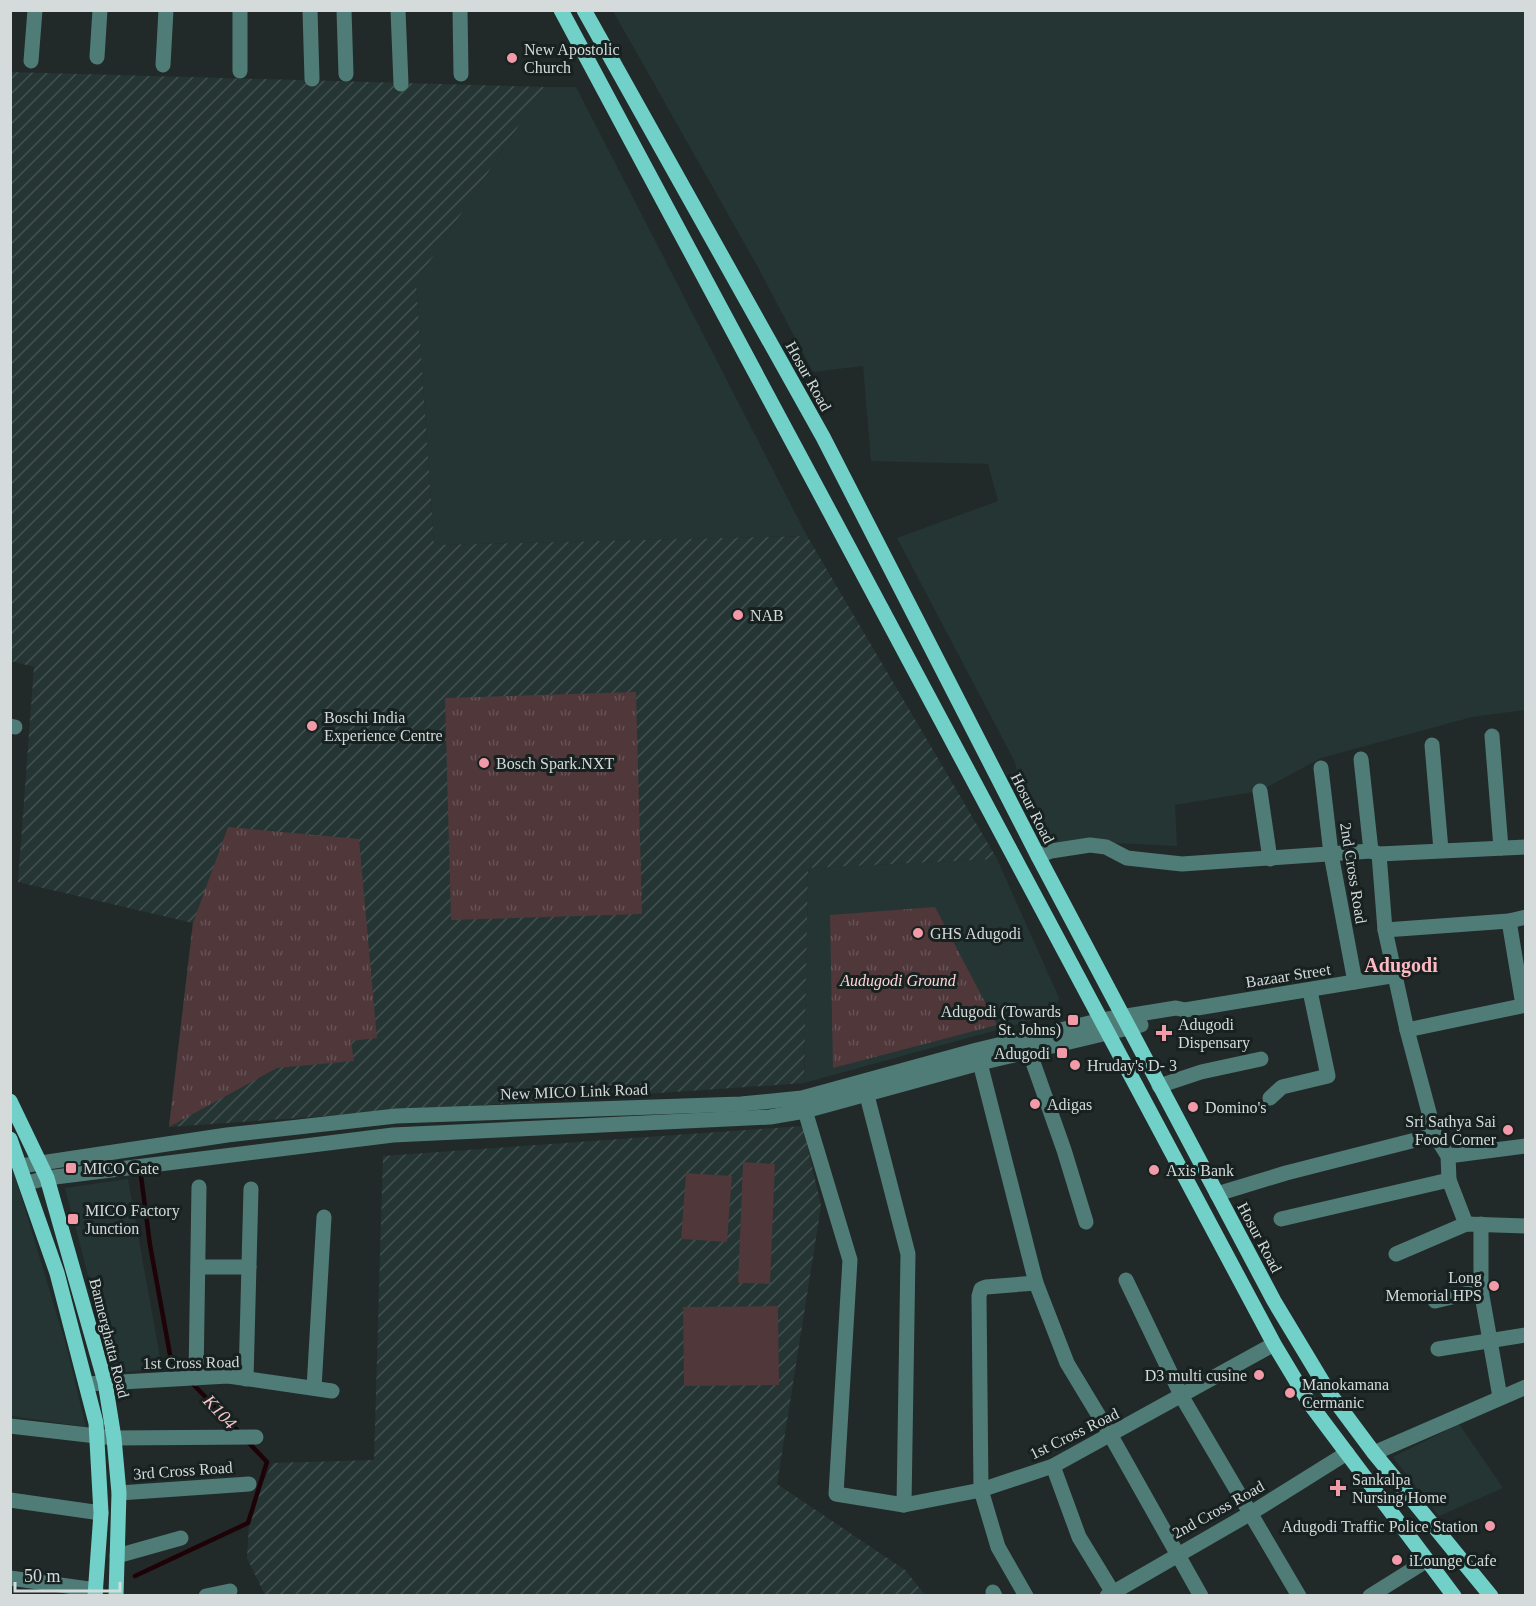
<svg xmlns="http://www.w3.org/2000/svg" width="1536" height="1606" viewBox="0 0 1536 1606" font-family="'Times New Roman',serif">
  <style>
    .built { fill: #243533 }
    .industrial { fill: url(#industrial-furrows) }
    .park { fill: url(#park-tufts) }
    .pitch { fill: #4f373a }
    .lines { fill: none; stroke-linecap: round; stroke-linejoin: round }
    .stream { stroke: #1d0308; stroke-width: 4.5 }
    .minor { stroke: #507c78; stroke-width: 15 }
    .major { stroke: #71d1c8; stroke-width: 15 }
    .poi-dot { fill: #f39aa8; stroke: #172120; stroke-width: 2 }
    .labels { text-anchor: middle; stroke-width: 6; stroke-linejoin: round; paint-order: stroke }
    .poi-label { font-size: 16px; fill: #d4dbda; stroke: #172120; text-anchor: start }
    .street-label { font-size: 16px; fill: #d4dbda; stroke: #172120 }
    .park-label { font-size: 16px; font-style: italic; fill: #ffd5da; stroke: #172120 }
    .water-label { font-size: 18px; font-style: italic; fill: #f8c2c9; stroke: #172120 }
    .quarter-label { font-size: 20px; font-weight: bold; fill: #fdb9c2; stroke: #172120 }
  </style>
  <defs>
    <pattern id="industrial-furrows" width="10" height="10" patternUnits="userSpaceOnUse" patternTransform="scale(1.5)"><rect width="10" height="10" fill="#243533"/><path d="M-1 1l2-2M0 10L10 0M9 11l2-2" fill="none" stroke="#435250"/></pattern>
    <pattern id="park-tufts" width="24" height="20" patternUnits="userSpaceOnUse" patternTransform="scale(1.5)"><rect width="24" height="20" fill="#4f373a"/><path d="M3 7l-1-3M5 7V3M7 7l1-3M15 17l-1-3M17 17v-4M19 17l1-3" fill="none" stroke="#675356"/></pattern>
  </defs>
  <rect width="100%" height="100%" fill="#212a29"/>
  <g class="built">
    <path d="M613,11H1525V710L1472,717L1321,758L1260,791L1175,805L1177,846L1092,842L1054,847L1019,784L1015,762L897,538L998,501L988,464L871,461L863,366L813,372L759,269Z"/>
    <path d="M544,87H576L807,536L434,545L416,282Z"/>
    <path d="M997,859L1059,998L1052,1015L804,1083L808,868Z"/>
    <path d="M10,1159L66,1345L86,1427L11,1416Z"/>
    <path d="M128,1179L162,1368L114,1373L65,1188Z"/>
    <path d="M1459,1424L1503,1488L1439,1516L1393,1457Z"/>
  </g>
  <g class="industrial">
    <path d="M11,72L544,87L416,282L434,545L807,536L997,859L808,868L804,1083L169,1127L193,923L18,882L34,667L11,661Z"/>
    <path d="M803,1126L821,1206L777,1484L905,1570L925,1595H265L247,1558L250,1507L273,1463L374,1460L383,1156Z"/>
  </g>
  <g class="park">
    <path d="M636,692L642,914L451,920L445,698Z"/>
    <path d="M228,827L359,839L377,1038L351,1041L354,1061L277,1068L169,1127L193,923Z"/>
    <path d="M935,907L997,1025L833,1068L830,915Z"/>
  </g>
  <g class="pitch">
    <path d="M743,1162L775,1164L770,1284L738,1283Z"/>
    <path d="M686,1173L732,1176L727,1242L681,1239Z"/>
    <path d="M778,1306L779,1385L684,1386L683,1307Z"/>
  </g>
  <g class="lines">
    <g class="stream">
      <path d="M141,1176L150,1245L171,1360L184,1375"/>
      <path d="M192,1383L240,1433"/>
      <path d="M135,1576L248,1523L267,1462L248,1442"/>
    </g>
    <g class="minor">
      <path d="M310,10L312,79"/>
      <path d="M344,10L346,74"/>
      <path d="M398,10L401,84"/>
      <path d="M460,10L461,74"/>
      <path d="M97,57L100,10"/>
      <path d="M31,61L35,10"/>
      <path d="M163,65L166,10"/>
      <path d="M240,71V10"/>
      <path d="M10,726L15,727"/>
      <path d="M1492,736L1501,848"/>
      <path d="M1432,745L1441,850"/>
      <path d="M1361,759L1371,851"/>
      <path d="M1321,768L1331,854L1355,982"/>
      <path d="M1260,791L1270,859"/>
      <path d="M1379,854L1385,930L1407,1030L1435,1135L1448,1156L1449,1180L1466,1224"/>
      <path d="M1038,856L1051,851L1090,845L1106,847L1127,858L1182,864L1371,851L1379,854L1526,847"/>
      <path d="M1509,921L1523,1005"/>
      <path d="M1385,930L1509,921L1526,917"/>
      <path d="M1407,1030L1526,1005"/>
      <path d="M1029,1051L1064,1150L1086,1222"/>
      <path d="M980,1063L1036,1283L1067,1363L1111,1436L1201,1596"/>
      <path d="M864,1084L908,1254L904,1505"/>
      <path d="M1159,1086L1201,1072L1261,1059"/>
      <path d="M1270,1098L1282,1087L1328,1076L1310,991"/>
      <path d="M803,1104L850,1260L836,1494L904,1505L981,1490L1053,1466L1274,1344"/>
      <path d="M1448,1156L1526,1146"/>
      <path d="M21,1166L227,1135L396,1116L741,1104L802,1098L977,1050L1102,1020L1176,1008L1185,1010L1397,975"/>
      <path d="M27,1183L47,1178L393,1135L770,1117L805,1111L980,1063L1141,1025"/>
      <path d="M1217,1194L1286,1173L1435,1135"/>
      <path d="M1281,1219L1449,1180"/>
      <path d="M1481,1224V1290L1500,1397"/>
      <path d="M1396,1254L1466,1224L1526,1226"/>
      <path d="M198,1267H249"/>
      <path d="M1126,1280L1182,1397L1299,1596"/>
      <path d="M1435,1301L1481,1290"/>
      <path d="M1438,1349L1526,1335"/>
      <path d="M196,1378L199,1187"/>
      <path d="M246,1379L251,1189"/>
      <path d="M86,1384L228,1376L332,1391"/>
      <path d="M314,1388L324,1217"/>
      <path d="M10,1426L114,1438L256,1437"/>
      <path d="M1374,1453L1526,1387"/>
      <path d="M1053,1466L1079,1537L1115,1596"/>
      <path d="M119,1493L249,1484"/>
      <path d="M10,1500L101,1513"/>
      <path d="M117,1556L181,1538"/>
      <path d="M10,1578L96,1590"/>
      <path d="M993,1592L995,1596"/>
      <path d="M206,1596L230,1591"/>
      <path d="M1026,1596L998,1547L981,1490L979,1296L981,1289L986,1287L1036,1283"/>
      <path d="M1107,1596L1251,1513L1347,1453"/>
      <path d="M1370,1596L1426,1561"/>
    </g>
    <g class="major">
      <path d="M561,10C798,455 1039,898 1274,1344L1310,1404L1454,1596"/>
      <path d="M584,10L823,437L1038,856L1274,1301L1330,1394L1374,1453L1491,1596"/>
      <path d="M10,1101L47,1178L105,1382L114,1438L119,1493L116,1596"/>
      <path d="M10,1139L57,1273L96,1423L101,1513L95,1596"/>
    </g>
  </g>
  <g class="poi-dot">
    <circle cx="512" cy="58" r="6"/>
    <circle cx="738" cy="615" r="6"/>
    <circle cx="312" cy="726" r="6"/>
    <circle cx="484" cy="763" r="6"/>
    <circle cx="918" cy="933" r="6"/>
    <rect x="1067" y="1014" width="12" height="12" rx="3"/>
    <path d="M1161 1024h6v6h6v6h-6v6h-6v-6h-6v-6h6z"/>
    <rect x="1056" y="1047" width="12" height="12" rx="3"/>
    <circle cx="1075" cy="1065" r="6"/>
    <circle cx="1035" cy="1104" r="6"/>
    <circle cx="1193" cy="1107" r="6"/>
    <circle cx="1508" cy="1130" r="6"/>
    <rect x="65" y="1162" width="12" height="12" rx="3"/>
    <circle cx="1154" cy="1170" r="6"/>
    <rect x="67" y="1213" width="12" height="12" rx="3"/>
    <circle cx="1494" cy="1286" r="6"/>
    <circle cx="1259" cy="1375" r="6"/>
    <circle cx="1290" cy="1393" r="6"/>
    <path d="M1335 1479h6v6h6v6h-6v6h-6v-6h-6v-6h6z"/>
    <circle cx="1490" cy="1526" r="6"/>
    <circle cx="1397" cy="1560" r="6"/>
  </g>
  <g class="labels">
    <g class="poi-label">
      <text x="524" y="55">New Apostolic<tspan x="524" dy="18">Church</tspan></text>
      <text x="750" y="621">NAB</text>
      <text x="324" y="723">Boschi India<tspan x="324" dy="18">Experience Centre</tspan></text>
      <text x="496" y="769">Bosch Spark.NXT</text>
      <text x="930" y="939">GHS Adugodi</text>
      <text x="1061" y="1017" text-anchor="end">Adugodi (Towards<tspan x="1061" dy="18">St. Johns)</tspan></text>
      <text x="1178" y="1030">Adugodi<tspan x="1178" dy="18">Dispensary</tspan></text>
      <text x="1050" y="1059" text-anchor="end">Adugodi</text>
      <text x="1087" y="1071">Hruday's D- 3</text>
      <text x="1047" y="1110">Adigas</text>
      <text x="1205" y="1113">Domino's</text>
      <text x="1496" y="1127" text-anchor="end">Sri Sathya Sai<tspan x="1496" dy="18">Food Corner</tspan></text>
      <text x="83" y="1174">MICO Gate</text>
      <text x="1166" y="1176">Axis Bank</text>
      <text x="85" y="1216">MICO Factory<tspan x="85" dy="18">Junction</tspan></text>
      <text x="1482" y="1283" text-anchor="end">Long<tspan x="1482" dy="18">Memorial HPS</tspan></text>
      <text x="1247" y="1381" text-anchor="end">D3 multi cusine</text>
      <text x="1302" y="1390">Manokamana<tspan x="1302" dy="18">Cermanic</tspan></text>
      <text x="1352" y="1485">Sankalpa<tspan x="1352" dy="18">Nursing Home</tspan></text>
      <text x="1478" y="1532" text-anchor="end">Adugodi Traffic Police Station</text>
      <text x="1409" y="1566">iLounge Cafe</text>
    </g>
    <g class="street-label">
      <text transform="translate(809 376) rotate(61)" y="6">Hosur Road</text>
      <text transform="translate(1033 808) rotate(63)" y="6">Hosur Road</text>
      <text transform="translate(1354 873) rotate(81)" y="6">2nd Cross Road</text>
      <text transform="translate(1288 975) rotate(-9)" y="6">Bazaar Street</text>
      <text transform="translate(574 1091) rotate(-2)" y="6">New MICO Link Road</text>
      <text transform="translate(1260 1237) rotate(62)" y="6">Hosur Road</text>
      <text transform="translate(110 1338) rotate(76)" y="6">Bannerghatta Road</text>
      <text transform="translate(191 1362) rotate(-1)" y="6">1st Cross Road</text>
      <text transform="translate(1074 1433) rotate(-26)" y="6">1st Cross Road</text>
      <text transform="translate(183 1470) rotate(-4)" y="6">3rd Cross Road</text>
      <text transform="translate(1218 1509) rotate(-29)" y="6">2nd Cross Road</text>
    </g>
    <g class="park-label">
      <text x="898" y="986">Audugodi Ground</text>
    </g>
    <g class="water-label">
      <text transform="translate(220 1412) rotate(47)" y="6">K104</text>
    </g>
    <g class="quarter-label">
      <text x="1401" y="972">Adugodi</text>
    </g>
  </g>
  <rect width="1536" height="1606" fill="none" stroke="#d4dbda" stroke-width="24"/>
  <path d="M15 1582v9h105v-9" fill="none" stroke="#d4dbda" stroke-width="3"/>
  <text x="24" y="1582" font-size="18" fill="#d4dbda" stroke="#172120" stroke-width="4.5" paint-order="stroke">50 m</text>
</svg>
